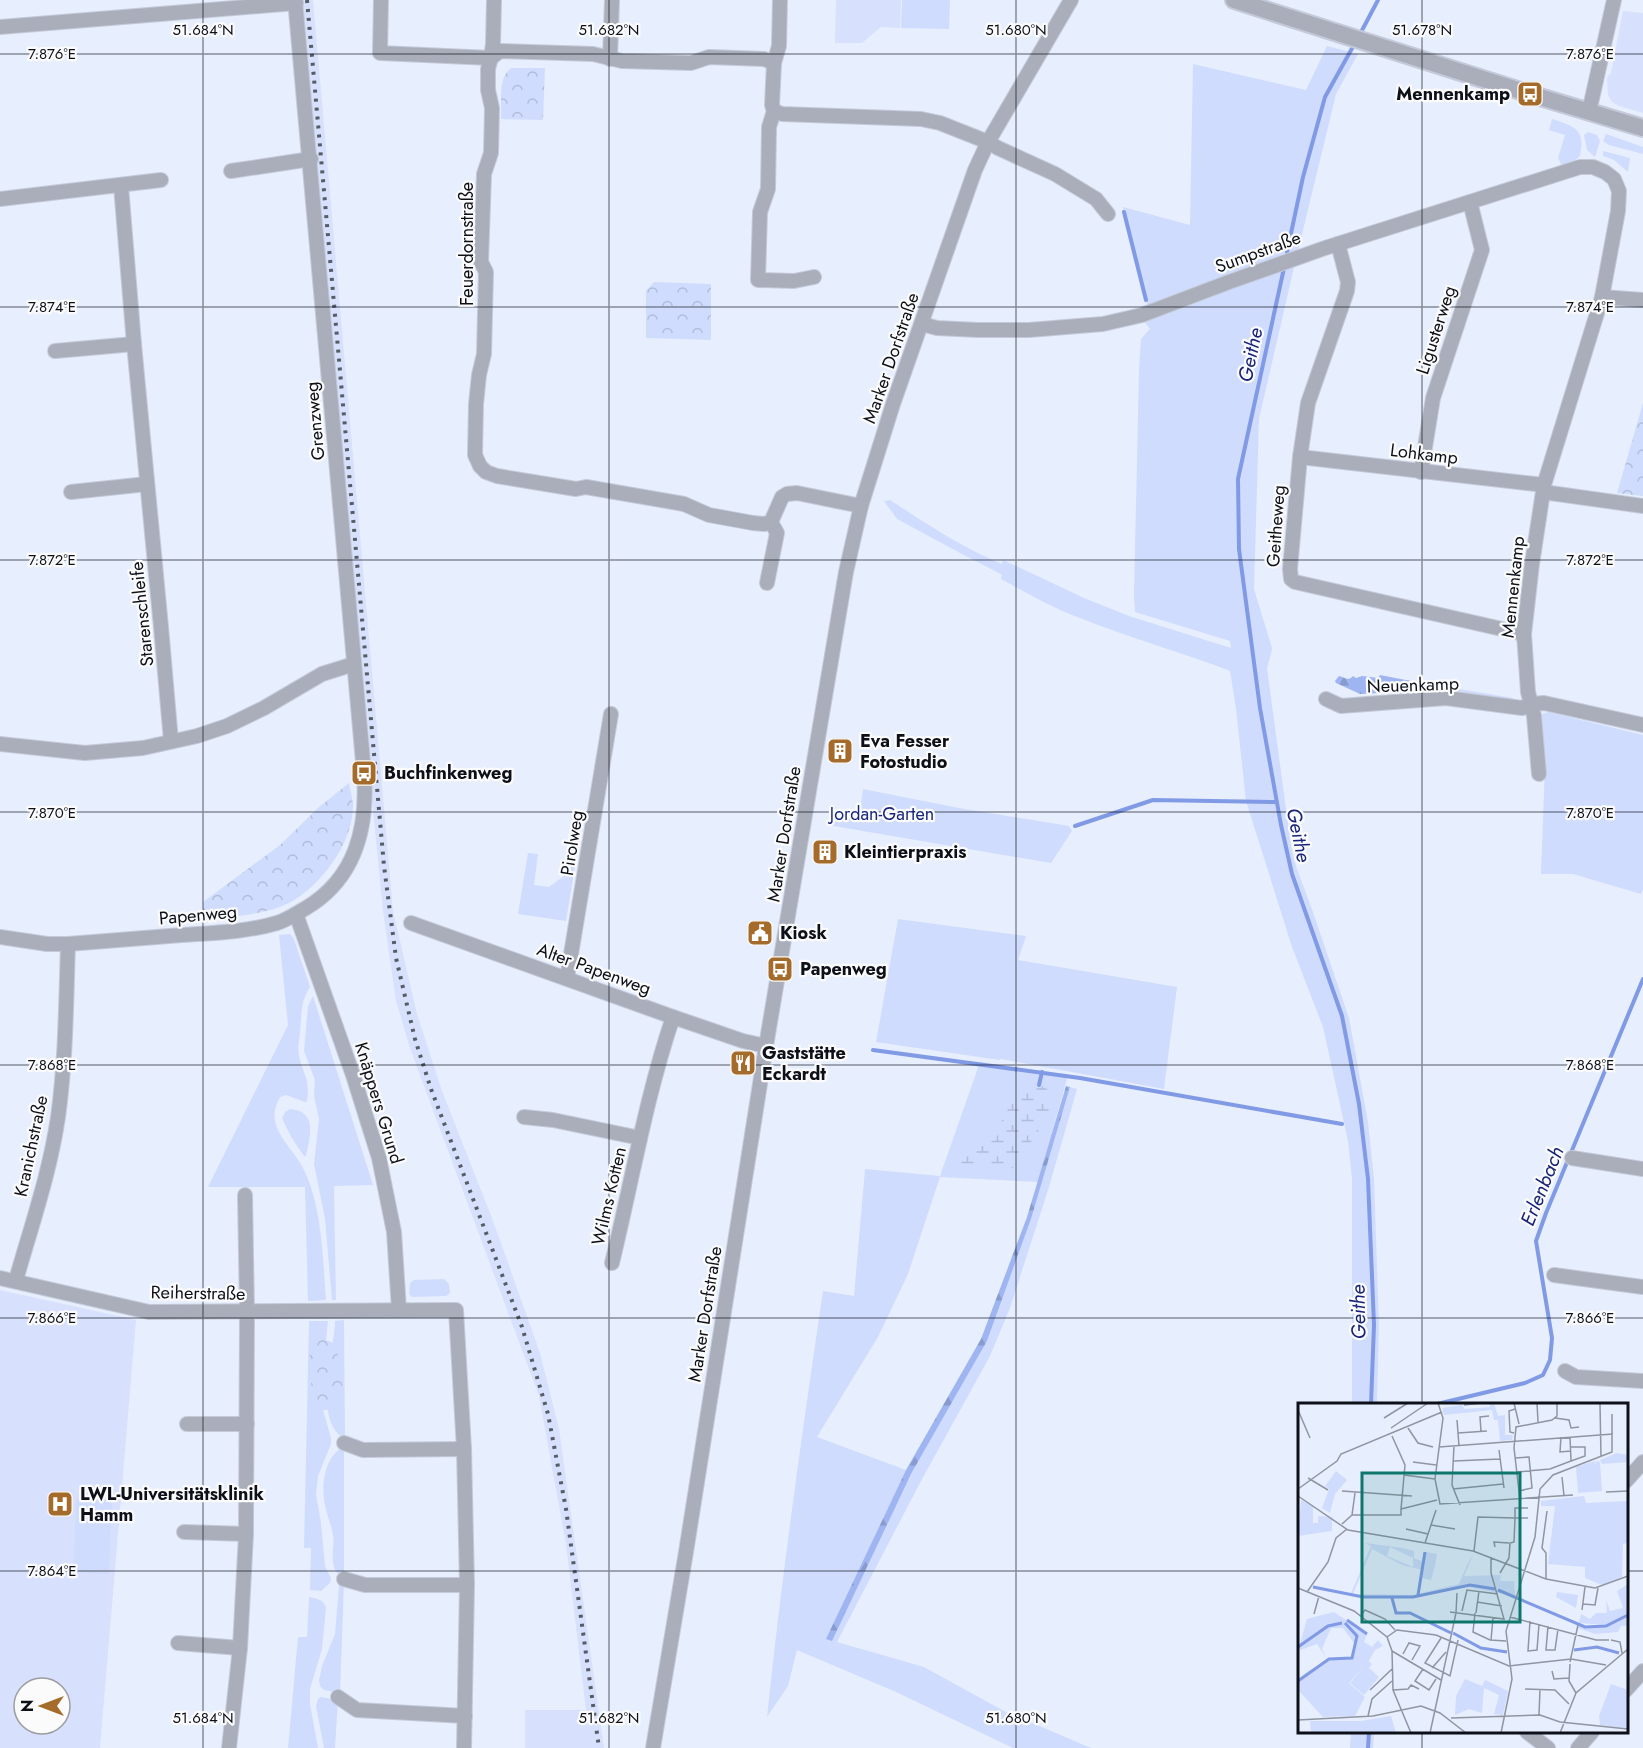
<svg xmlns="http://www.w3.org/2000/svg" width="1643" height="1748" viewBox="0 0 1643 1748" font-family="Jost,sans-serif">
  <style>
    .built { fill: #d7e1fd; fill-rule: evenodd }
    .green { fill: #d0dcfd }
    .forest { fill: url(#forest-firs) }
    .wetland { fill: url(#wetland-marsh) }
    .park { fill: url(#park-crowns) }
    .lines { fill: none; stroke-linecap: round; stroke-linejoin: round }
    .stream { stroke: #819ae5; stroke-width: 4 }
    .minor-casing { stroke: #c4cad9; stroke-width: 16 }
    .tertiary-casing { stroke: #c4cad9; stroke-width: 20 }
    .minor { stroke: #aaaeba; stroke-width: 14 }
    .tertiary { stroke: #aaaeba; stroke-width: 16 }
    .rail { stroke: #575c67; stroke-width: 4; stroke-dasharray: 3 6; stroke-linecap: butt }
    .ticks { fill: none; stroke: #0d1019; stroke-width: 1.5; stroke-opacity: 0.45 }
    .labels { text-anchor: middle; stroke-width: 4.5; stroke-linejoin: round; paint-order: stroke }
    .poi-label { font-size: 18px; font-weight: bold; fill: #0d1019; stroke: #fbfbfb; text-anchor: start }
    .street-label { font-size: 18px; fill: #0d1019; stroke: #fbfbfb }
    .park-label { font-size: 18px; fill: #18267b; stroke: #fbfbfb }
    .water-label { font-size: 20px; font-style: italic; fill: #172479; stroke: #fbfbfb }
    .inset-river { fill: none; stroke: #819ae5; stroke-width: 3 }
    .inset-road { fill: none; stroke: #9095a2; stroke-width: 1.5 }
    .view { fill: #0f766e; fill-opacity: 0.15; stroke: #0f766e; stroke-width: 3 }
    .inset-edge { fill: none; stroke: #0d1019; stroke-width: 3 }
    .ticks-label { font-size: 15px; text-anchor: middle; fill: #0d1019; stroke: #fbfbfb; stroke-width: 4.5; stroke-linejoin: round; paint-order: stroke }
  </style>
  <defs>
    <pattern id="forest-firs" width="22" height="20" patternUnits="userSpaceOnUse" patternTransform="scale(1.5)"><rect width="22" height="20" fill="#9fb5f2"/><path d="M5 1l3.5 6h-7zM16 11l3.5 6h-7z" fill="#889bcf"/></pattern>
    <pattern id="wetland-marsh" width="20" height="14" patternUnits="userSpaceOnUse" patternTransform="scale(1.5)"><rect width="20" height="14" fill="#d0dcfd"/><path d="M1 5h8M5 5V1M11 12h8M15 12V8" fill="none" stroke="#b1bcd8"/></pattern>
    <pattern id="park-crowns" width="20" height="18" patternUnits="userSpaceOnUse" patternTransform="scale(1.5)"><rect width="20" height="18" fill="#d0dcfd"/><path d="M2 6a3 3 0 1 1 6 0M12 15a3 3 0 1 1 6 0" fill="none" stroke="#b1bcd8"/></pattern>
  </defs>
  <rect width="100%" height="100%" fill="#e7eefe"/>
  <g class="built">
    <path d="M300,0H313L393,911L417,1014L442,1091L492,1218L540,1353L559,1429L604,1748H525V1710H586L566,1544L539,1396L410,1048L396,1001L383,911L373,809L368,725Z"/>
    <path d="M836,0H901L900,28L881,27L862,43H835Z"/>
    <path d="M1623,11L1643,13V113L1619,106L1612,102L1608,95L1607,78L1611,73Z"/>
    <path d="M0,1290L136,1320L100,1748H0ZM24,1688H60V1724H24Z"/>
  </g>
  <g class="green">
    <path d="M902,0H950L949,29L901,28Z"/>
    <path d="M1327,46L1358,54L1336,94L1298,251L1148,307L1123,207L1190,225L1193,64L1306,90Z"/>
    <path d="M1552,119C1574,126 1586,129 1580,156L1571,164L1563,168L1558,158L1565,135L1549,130Z"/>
    <path d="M1588,132L1597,135L1600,141L1595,157L1587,150L1584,135Z"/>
    <path d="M1606,134L1643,147V154L1609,145L1603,141Z"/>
    <path d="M1603,151L1630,158L1628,172L1614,160L1603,156Z"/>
    <path d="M1295,263L1259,419L1254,589L1272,648L1271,654L1267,668L1291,846L1296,866L1314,915L1349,1018L1368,1122L1374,1179L1379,1326L1377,1404H1352V1179L1348,1141L1323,1027L1292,947L1246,801L1236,709L1230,671C1181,652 1130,638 1080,618C1053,608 1027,593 1001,579L1002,575L997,572L962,554L897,519L884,501L890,500C925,523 963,548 1002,564L1003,560L1084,598L1129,616L1231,648L1230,641L1135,612L1134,594L1139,369L1141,339L1150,329L1144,321L1195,303Z"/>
    <path d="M1411,681L1513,698V703L1397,698V692L1401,690L1400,687L1402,684L1408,685Z"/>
    <path d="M1548,712L1643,735V890L1641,894L1573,874H1541L1545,766L1540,715Z"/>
    <path d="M863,789L959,808L1069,826L1072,831L1051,863L828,825L831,815L859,819Z"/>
    <path d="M528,853L538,854L534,885L549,887L564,876L569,859L576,860L566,921L518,914Z"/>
    <path d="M898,919L1026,936L1018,960L1177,987L1164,1089L1001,1059L1000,1060L876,1042Z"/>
    <path d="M290,934L294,939L310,987C300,1002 302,1015 300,1032C299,1042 297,1050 300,1060C305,1078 310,1080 307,1101L305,1102L286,1095L280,1097C262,1129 294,1146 305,1172C322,1208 323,1261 326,1300L308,1301L305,1187H208L288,1025L279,935Z"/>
    <path d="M313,996L373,1185L334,1186L336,1300H332L325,1219L314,1164L319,1119L314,1096L315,1080L304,1051L308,1006Z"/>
    <path d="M980,1062L1068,1075L1038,1182L940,1177L908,1274L878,1337L817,1437L906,1470L827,1638L911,1474L987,1341L1031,1219L1070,1087L1077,1089L1049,1187L1010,1308L990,1356L921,1481L837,1642L924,1667L1004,1711L1091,1748H1013L896,1692L797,1650L788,1686L767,1717C782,1574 802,1433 823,1291L854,1296L865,1169L940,1176Z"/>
    <path d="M290,1109C318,1111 310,1137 306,1156H304C295,1144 288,1132 282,1118L285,1112Z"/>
    <path d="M444,1279L449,1284L450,1293L446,1296L412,1297L409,1294L410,1283L414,1280Z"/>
    <path d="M344,1320L345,1438C312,1424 335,1348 335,1321Z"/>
    <path d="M309,1321H328L320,1399L331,1438V1444L318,1476L316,1494L321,1523L325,1566L331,1578L330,1583L321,1591L310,1590L311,1548H304Z"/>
    <path d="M344,1447V1574L337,1573C329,1562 335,1548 333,1536C332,1526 327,1516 325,1505C321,1486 324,1456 344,1447Z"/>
    <path d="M76,1499L112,1500L109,1574L73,1572Z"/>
    <path d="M341,1582H344L340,1693L324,1690L320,1686L319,1680L322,1666L335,1634L339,1586Z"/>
    <path d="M309,1597C317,1599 324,1599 326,1608L322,1649L310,1689V1704L318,1748H288L298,1637H307Z"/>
    <path d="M321,1697L338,1700L335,1748H324L316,1706L318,1699Z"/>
    <path d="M1351,1732H1374L1373,1748H1350Z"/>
  </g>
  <g class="forest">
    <path d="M1380,675L1411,681L1408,685H1402L1400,687V692L1360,694L1336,683L1335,681L1339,676C1345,677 1348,682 1353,676L1356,678L1362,676L1378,678Z"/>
    <path d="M1066,1086L1070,1087L1031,1219L987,1341L911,1474L832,1641L826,1639L906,1470L981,1339L1027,1217Z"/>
  </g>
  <path class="wetland" d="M1029,1083C1035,1085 1042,1085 1047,1089C1062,1102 1035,1136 1027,1148C1023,1155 1018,1168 1010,1169C1000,1171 988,1160 980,1156C970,1164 970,1177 954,1164V1159L958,1153L965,1149L992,1141L996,1137L1000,1124L1019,1089Z"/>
  <g class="park">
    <path d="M512,68H545L543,120L501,119C502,104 497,75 512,68Z"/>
    <path d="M654,282L711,284V340L646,338V291Z"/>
    <path d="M1643,403V496L1617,493Z"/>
    <path d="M349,783C350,790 353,799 353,806C353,843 321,886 289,903C265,915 230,917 203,920V902L280,845L319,807Z"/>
    <path d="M323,1339L336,1344L343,1390L342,1403L333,1410H318L313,1400L309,1362L310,1352L313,1344Z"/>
  </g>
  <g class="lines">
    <g class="stream">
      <path d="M1359,36L1378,0"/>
      <path d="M1124,212L1146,300"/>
      <path d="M1287,252L1303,177L1325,97L1355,43"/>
      <path d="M1284,268L1238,479L1239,549L1260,708L1281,825L1292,874L1342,1016L1359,1104L1368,1179L1374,1325L1371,1404"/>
      <path d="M1075,826L1153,800L1276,802"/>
      <path d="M873,1050L1080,1078L1342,1124"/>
      <path d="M1039,1085L1042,1072"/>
      <path d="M1437,1404L1525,1383L1543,1375L1550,1360L1552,1338L1536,1241L1546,1213L1643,979"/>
      <path d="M1368,1748L1369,1732"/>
    </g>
    <g class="minor-casing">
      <g id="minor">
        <path d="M381,0L380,53L491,58L493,44L494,0"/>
        <path d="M0,27L296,3"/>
        <path d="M610,59L612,0"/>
        <path d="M774,63L779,46L780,0"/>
        <path d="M774,111L769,127L768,189L760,212L758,280L794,281L814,277"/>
        <path d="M1589,112L1614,0"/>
        <path d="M231,171L311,159"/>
        <path d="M121,186L134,344L161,627L171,741"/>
        <path d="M0,199L161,180"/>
        <path d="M1338,244L1348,282L1347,291L1308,403L1300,457L1290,569L1291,579L1295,582L1524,634"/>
        <path d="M1602,297L1643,300"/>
        <path d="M922,324L937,328L978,330H1029L1103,324L1142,315L1229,282L1325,248L1580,167H1593L1605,172L1614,179L1619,191L1618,211L1602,297L1544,485L1532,564L1524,634L1528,692L1534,716L1539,774"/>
        <path d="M55,351L134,344"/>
        <path d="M1300,457L1544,485"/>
        <path d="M1421,472L1433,398L1482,250L1470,202"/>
        <path d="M71,492L147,484"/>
        <path d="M1543,492L1643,506"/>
        <path d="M861,506L797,493L787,494L782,497L771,522L764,524L753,523L709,515L684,504L586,487L576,489L497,476L486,472L480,466L475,455L476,404L479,375L484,354L486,272L481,262L484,174L491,153L492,108L488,90V69L491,58L500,51L593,54L622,61L691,63L709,57L764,59L774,63L772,105L774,111L782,114L921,119L940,123L988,142L998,148L1055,174L1096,199L1108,214"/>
        <path d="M767,583L777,533L771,522"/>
        <path d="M1326,699L1341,706L1446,698L1522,708L1532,704L1544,703L1643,725"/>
        <path d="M0,744L85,753L143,748L197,736L227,726L264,708L322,674L354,664"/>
        <path d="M296,914L353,1075L379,1158L394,1232L399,1310"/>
        <path d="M411,923L673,1017L743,1041L766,1046"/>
        <path d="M0,937L47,944H68C106,941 144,938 182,935C213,933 247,932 277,923C287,920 297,913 306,908C356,878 368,828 364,773L295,0"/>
        <path d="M567,978L611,714"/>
        <path d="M524,1117L553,1120L640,1138"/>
        <path d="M1572,1158L1643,1169"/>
        <path d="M612,1263C632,1181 646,1097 673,1017"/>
        <path d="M1554,1275L1643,1287"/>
        <path d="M0,1278L149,1312L456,1310L464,1449L467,1585L464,1748"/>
        <path d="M16,1280C31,1227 50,1172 58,1117C66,1059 66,1002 68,944"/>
        <path d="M1565,1371L1576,1377L1643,1381"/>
        <path d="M187,1424H247"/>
        <path d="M344,1443L363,1450L464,1449"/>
        <path d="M1626,1481L1643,1462"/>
        <path d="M184,1532L246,1534"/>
        <path d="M344,1579L365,1585H467"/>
        <path d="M178,1643L240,1648"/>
        <path d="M1626,1690L1643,1671"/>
        <path d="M338,1697L357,1710L465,1716"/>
        <path d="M1527,1732L1548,1748"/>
        <path d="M229,1748L240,1648L246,1534L247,1312L245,1195"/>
        <path d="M653,1748L686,1552L766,1046L846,572L861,506L893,404L975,170L988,142L1071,0"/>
        <path d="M1578,1748L1592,1732"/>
      </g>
    </g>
    <g class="tertiary-casing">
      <path id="tertiary" d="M1234,0L1530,94L1643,128"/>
    </g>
    <use href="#minor" class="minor"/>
    <use href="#tertiary" class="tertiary"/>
    <path class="rail" d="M307,0L384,866L396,958L415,1039L431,1089L522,1327L548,1414L566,1509L599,1748"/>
  </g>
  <path class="ticks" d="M203,0V1748M609,0V1748M1016,0V1748M1422,0V1404M0,54H1643M0,307H1643M0,560H1643M0,812H1643M0,1065H1643M0,1318H1643M0,1571H1300M1626,1571H1643M1422,1732V1748"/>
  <defs>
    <g id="bus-square" transform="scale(1.35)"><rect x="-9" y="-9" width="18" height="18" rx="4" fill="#a56b2a" stroke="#fbfbfb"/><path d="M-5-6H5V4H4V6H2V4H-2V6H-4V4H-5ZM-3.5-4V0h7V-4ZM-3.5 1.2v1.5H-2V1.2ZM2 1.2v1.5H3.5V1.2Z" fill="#fff"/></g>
    <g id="building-square" transform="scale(1.35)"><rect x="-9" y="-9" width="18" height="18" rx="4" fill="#a56b2a" stroke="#fbfbfb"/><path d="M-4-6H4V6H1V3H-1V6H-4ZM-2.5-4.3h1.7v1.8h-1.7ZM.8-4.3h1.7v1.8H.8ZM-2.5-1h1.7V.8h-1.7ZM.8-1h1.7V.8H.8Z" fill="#fff"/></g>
    <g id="civic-square" transform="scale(1.35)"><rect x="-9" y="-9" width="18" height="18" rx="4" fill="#a56b2a" stroke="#fbfbfb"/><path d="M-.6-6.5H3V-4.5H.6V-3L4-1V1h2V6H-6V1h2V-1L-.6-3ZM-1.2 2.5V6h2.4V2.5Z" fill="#fff"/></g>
    <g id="restaurant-square" transform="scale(1.35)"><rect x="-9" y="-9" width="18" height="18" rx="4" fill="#a56b2a" stroke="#fbfbfb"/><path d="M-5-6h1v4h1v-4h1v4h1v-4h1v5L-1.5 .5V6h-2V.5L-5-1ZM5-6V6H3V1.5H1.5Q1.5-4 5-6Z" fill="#fff"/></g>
    <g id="hospital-square" transform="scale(1.35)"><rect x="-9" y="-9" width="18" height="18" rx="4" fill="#a56b2a" stroke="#fbfbfb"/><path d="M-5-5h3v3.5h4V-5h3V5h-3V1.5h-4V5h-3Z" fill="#fff"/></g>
  </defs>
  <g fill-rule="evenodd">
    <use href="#bus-square" x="1530" y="94"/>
    <use href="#building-square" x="840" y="751"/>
    <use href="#bus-square" x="364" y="773"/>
    <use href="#building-square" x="825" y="852"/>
    <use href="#civic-square" x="760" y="933"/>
    <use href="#bus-square" x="780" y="969"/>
    <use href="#restaurant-square" x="743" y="1063"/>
    <use href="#hospital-square" x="60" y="1504"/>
  </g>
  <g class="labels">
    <g class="poi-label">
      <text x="1510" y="100" text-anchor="end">Mennenkamp</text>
      <text x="860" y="747">Eva Fesser<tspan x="860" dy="21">Fotostudio</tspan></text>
      <text x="384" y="779">Buchfinkenweg</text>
      <text x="844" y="858">Kleintierpraxis</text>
      <text x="780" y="939">Kiosk</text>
      <text x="800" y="975">Papenweg</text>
      <text x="762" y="1059">Gaststätte<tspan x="762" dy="21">Eckardt</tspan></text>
      <text x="80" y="1500">LWL-Universitätsklinik<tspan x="80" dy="21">Hamm</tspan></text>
    </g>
    <g class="street-label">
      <text transform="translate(467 244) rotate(-90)" y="6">Feuerdornstraße</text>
      <text transform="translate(1258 252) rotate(-20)" y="6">Sumpstraße</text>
      <text transform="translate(1436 330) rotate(-72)" y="6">Ligusterweg</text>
      <text transform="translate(891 358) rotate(-71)" y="6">Marker Dorfstraße</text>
      <text transform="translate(315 421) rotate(-95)" y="6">Grenzweg</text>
      <text transform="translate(1424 454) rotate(7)" y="6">Lohkamp</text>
      <text transform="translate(1276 526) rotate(-86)" y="6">Geitheweg</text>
      <text transform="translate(1513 587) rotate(-84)" y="6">Mennenkamp</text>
      <text transform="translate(142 614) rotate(-96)" y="6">Starenschleife</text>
      <text transform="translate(1413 685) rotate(-2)" y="6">Neuenkamp</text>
      <text transform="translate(784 834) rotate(-81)" y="6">Marker Dorfstraße</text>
      <text transform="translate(572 843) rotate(-81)" y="6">Pirolweg</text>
      <text transform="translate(198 915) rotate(-5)" y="6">Papenweg</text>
      <text transform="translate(594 969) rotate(20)" y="6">Alter Papenweg</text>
      <text transform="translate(379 1103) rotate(73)" y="6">Knäppers Grund</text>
      <text transform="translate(31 1146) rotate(-78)" y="6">Kranichstraße</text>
      <text transform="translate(609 1196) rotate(-77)" y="6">Wilms Kotten</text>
      <text transform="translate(198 1293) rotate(1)" y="6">Reiherstraße</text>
      <text transform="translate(705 1314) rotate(-81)" y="6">Marker Dorfstraße</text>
    </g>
    <g class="park-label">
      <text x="882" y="820">Jordan-Garten</text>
    </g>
    <g class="water-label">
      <text transform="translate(1250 355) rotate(-78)" y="7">Geithe</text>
      <text transform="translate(1299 835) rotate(78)" y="7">Geithe</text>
      <text transform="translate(1542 1186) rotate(-68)" y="7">Erlenbach</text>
      <text transform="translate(1358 1312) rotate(-91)" y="7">Geithe</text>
    </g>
  </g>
  <g transform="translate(1298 1403)">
    <rect width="330" height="330" fill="#e7eefe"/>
    <path d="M319,50L330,52V59L304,61L302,57ZM297,58L298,63V58L302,59L304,88L280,90L278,64ZM38,68L49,77L37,91L32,110L24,105L31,86L27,83ZM3,97L15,103V120H20V113L34,114V128L0,133ZM67,140L105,145L116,148V155L126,159L128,149L139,151L137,163L133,177L123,175L125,167L104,162L74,146L55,191L115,192L161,181L169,162L176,150L166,173L203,172L202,178H216L217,193L169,184L115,194H65L14,184L53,190L73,143ZM92,144L115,155V164L89,153ZM330,181V212L308,222L281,220L283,211L292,216L298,210H309L308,197L312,208L325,205L319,188ZM259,189L280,192L278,205L258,194ZM36,209L69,231L66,239L74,244L80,237L85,243L77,247L71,258L74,261L71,265L81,274L66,292L52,280L68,261L51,280L67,294L57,313L25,314L0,287V276L9,269L31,256L49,257L56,251L58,243L45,225H33L24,246L29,256L19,241L0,248L9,216ZM330,213V223H323L320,229L297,231L280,225L281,221L292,225L308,223ZM167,276L184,283L187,277L210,288L205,312L196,311L201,292L186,285L184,310L171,306L157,312L158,293ZM313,281L330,287V325L302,322L301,313Z" fill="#d0dcfd" fill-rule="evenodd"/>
    <path d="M93,313L98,330H13L12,318H63Z" fill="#d0dcfd"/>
    <path d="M192,0H196L200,13L207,12V32H215L214,37L202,38L200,17H196L194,7L146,12L144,5L164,2L167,6L192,4ZM286,93L288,100L330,98V140L325,141L324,174L304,182L287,175V164L250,161L257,103H243V98Z" fill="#d0dcfd"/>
    <path class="inset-river" d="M15,184L65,194H115L172,182L197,186M200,187L287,224L308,223L330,212M120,192L127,149M94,195L98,210H112L153,230M49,217L69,231M155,230L183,245L209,249M0,244L30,223L44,220M276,247L299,244L321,250M0,278L31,256L54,255L59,233L47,220"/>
    <path class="inset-road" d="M140,0L145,15L137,76L142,101L275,92M216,0L221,21M239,0L240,19M302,1L303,54M166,2L184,0M0,7L12,35M86,15L110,0M257,15L271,17L273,25L281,24M159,17L161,43M93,25L130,0M110,25L120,40L135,44M183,28L182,14L191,13M160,30L189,28M216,30L212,29L211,8L217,6M94,33L107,62L103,106M263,34L262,49L273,48M156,43L154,82L162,102M141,44L315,31M273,44H287V53L273,58M201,47L206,85M217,55L231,54L234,85L221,88M156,58L202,56M115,59L138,62M219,69L252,66L273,58L272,34M106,72L137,76M264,74L266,93M10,75L30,87M0,86L39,58L43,51L144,9M155,86L205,81M44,88L114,93M308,89L330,88M0,93L50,127L175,148L248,176L297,185L330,173M222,97L216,45L218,24L254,17L259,13V0M230,105H217V115H230M103,106L139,97M54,112L57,90M44,121L54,112H103V106M133,122L157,126M108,126L130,131M127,140L138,107M197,144L196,139L211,140M176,148L180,114L217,115L216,139L212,140L211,155L202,170M248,176V150L244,145L249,108M0,185L56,208L89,234L94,248L95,287L113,330M9,189L30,159L38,135L49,126M179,199L204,203M285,201L297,202L300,185M284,207L287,184M164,208L169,187L200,191M152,209L206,216L193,170V154M177,210L175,229L192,237L208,238M178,210L181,188M16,211L21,193M63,212L67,207L87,216L97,227M212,214L298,237H311M232,218L230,248L239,247L241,221M250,223L248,247H257L260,226M89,234L99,227L138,232L211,263L273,256L308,262M143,235L127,260L152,273L160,237M193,237L195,215M313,237L322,239L324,250M94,248L143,277M105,251L111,240L122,243L114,257M272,259L280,222M272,261L271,278L278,290M134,265L148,249M125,266L117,278L131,287L138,276M254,268L256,276L271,275M227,286L257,287L271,301M72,287L94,266M95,287L110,286L113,282L121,286M241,312L242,286M70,313L74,296L94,278M153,315L242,312L262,319L330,326M0,317L75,313L123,303L142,310L168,330M132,330L158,210L159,190M203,330L214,276L208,228L237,134L242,86L255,72L314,49V11M262,330L278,290L330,246"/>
    <path class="view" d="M64,70H222V219H64Z"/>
    <rect width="330" height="330" class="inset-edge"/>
  </g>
  <g class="ticks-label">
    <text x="203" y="35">51.684°N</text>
    <text x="609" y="35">51.682°N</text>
    <text x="1016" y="35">51.680°N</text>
    <text x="1422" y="35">51.678°N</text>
    <text x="1590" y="59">7.876°E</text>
    <text x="52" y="59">7.876°E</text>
    <text x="1590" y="312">7.874°E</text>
    <text x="52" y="312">7.874°E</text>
    <text x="1590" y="565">7.872°E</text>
    <text x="52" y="565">7.872°E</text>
    <text x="1590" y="818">7.870°E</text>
    <text x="52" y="818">7.870°E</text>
    <text x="1590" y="1070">7.868°E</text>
    <text x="52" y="1070">7.868°E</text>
    <text x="1590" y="1323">7.866°E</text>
    <text x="52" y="1323">7.866°E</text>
    <text x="52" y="1576">7.864°E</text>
    <text x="203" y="1723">51.684°N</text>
    <text x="609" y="1723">51.682°N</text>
    <text x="1016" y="1723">51.680°N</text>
  </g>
  <g transform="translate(42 1706) rotate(270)"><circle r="28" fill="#fbfbfb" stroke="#9c9da1" stroke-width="1.5"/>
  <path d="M0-4.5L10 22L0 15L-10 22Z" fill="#a56b2a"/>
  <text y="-9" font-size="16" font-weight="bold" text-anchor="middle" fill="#0d1019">N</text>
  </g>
</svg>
